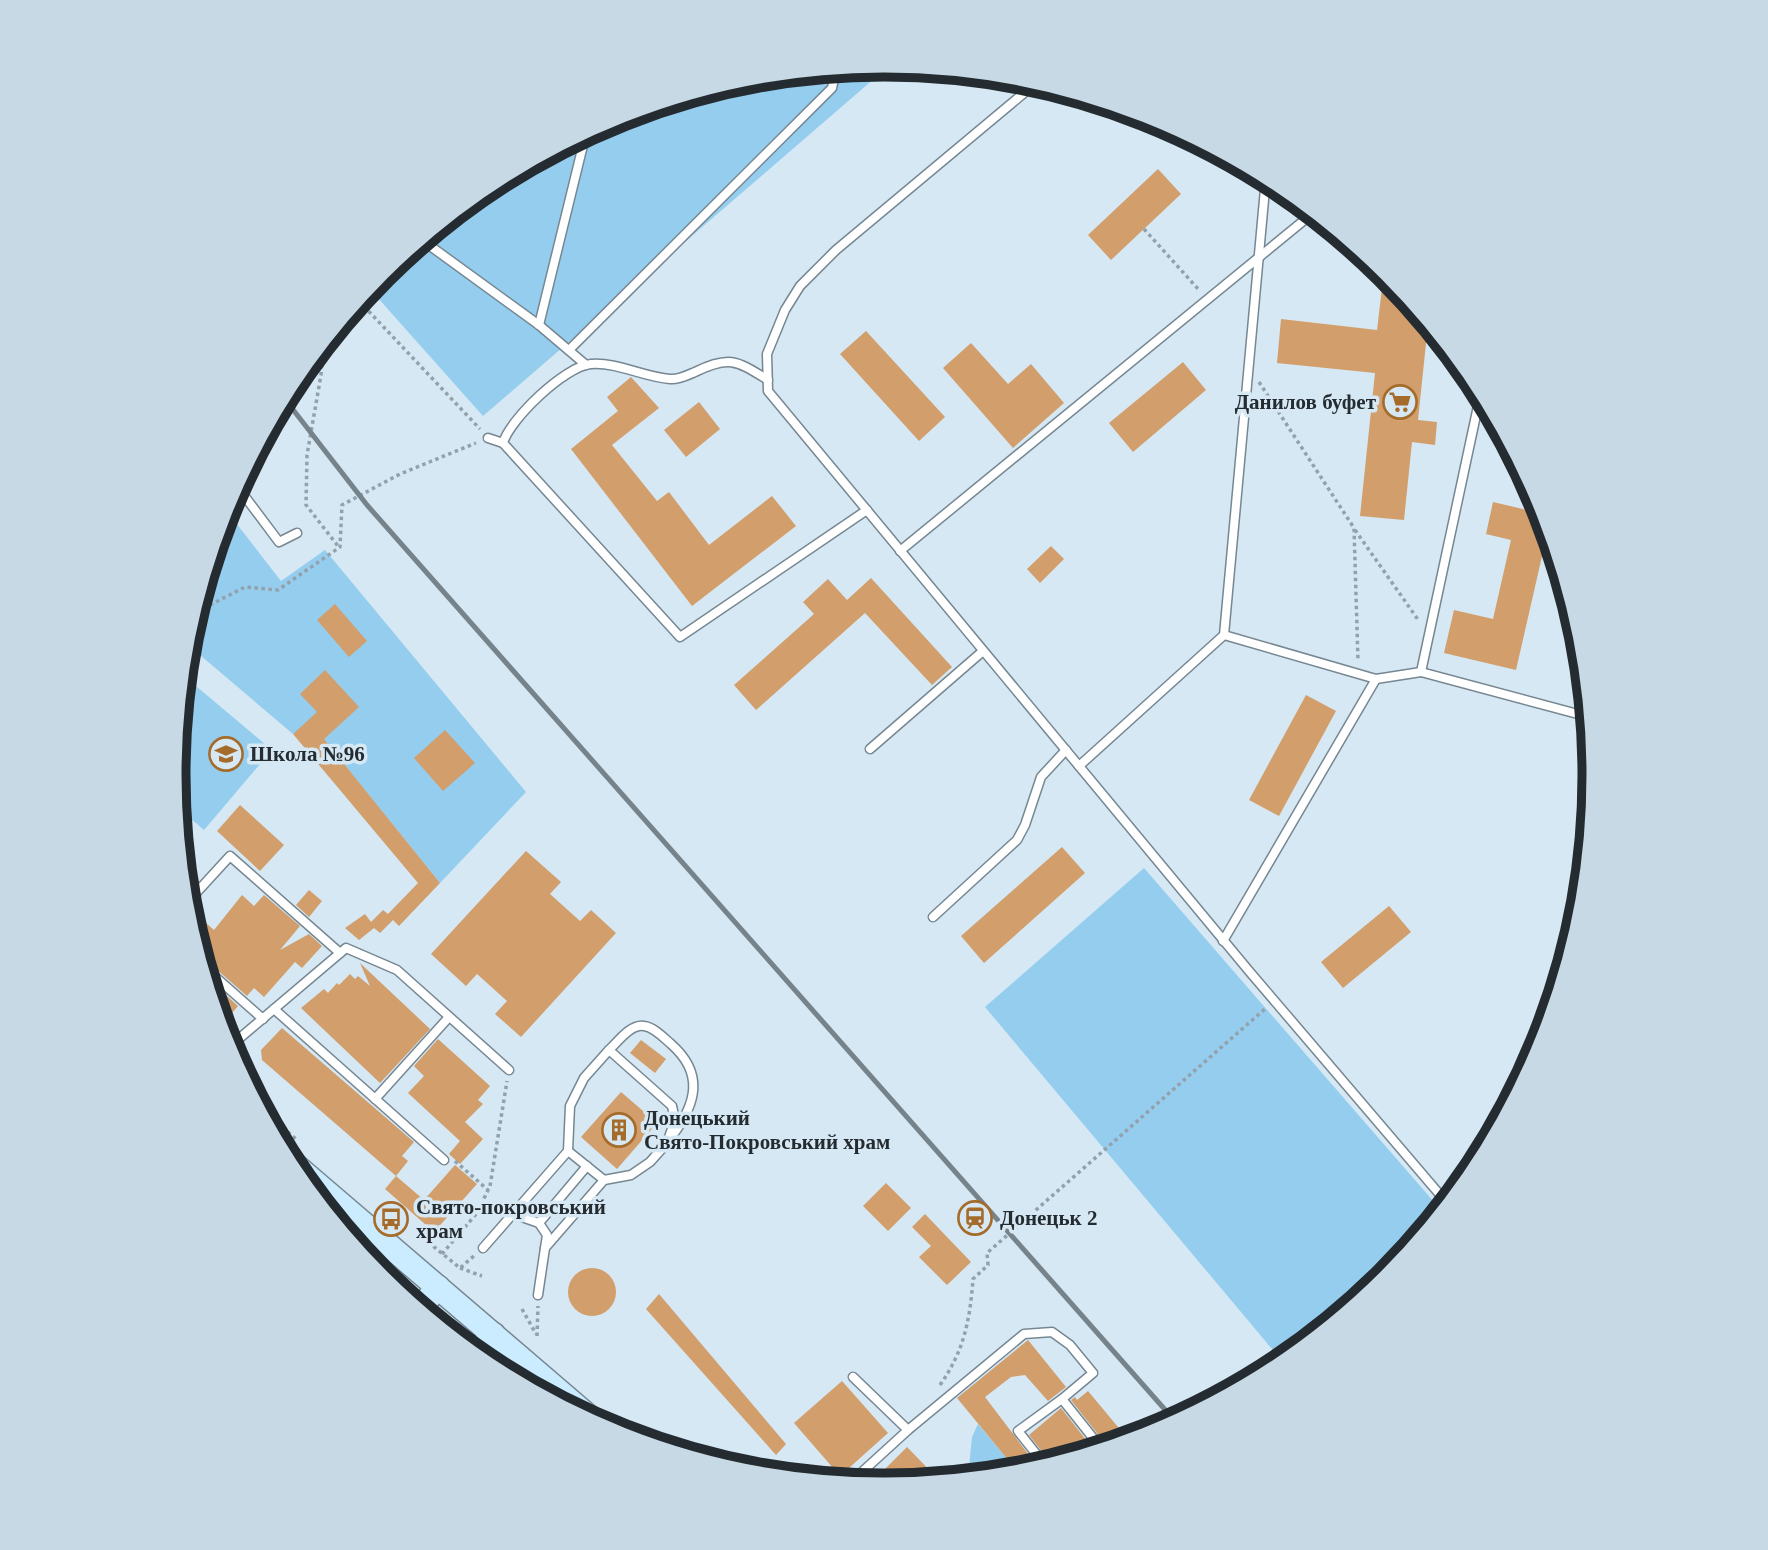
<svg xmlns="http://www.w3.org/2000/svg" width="1768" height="1550" viewBox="0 0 1768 1550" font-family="Georgia,serif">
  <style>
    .green { fill: #95cdee }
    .building { fill: #d29e6b }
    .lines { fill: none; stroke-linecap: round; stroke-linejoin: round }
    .lane-casing { stroke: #768792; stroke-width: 11 }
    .secondary-casing { stroke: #768792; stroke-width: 26 }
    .path { stroke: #93a1ab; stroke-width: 3.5; stroke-dasharray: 3.5 3.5; stroke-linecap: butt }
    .lane { stroke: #fff; stroke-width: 8 }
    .secondary { stroke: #caecfe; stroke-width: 23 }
    .rail { stroke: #76838b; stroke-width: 5 }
    .labels { text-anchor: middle; stroke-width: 7; stroke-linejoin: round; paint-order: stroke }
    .poi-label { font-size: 21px; font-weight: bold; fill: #252c31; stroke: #d5e8f4; text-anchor: start }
    .rim { fill: none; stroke: #252c31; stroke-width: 9 }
  </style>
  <rect width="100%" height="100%" fill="#d5e8f4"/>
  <g class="green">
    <path d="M890,65L483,416L369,288L382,272L490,184L613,119L746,78Z"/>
    <path d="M226,510L281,581L325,550L526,792L440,883L309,721L293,734L187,644Z"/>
    <path d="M184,676L272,750L204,830L177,807L174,775Z"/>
    <path d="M1144,868L1441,1210L1386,1278L1283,1362L985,1007Z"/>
    <path d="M978,1424L1018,1472L968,1477L972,1437Z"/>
  </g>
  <g class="building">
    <path d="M1158,169L1181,194L1111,260L1088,235Z"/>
    <path d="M1384,271L1428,324L1418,420L1437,422L1435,445L1412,442L1404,520L1360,516L1375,373L1277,363L1281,319L1377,330Z"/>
    <path d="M866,331L945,417L919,441L840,354Z"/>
    <path d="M971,343L1008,384L1031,364L1064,403L1013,448L943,368Z"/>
    <path d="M1183,362L1206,390L1133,452L1109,423Z"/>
    <path d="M631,377L659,408L612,445L657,501L669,492L709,545L772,496L796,526L692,606L571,449L618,411L607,397Z"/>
    <path d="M699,402L720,429L686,457L664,430Z"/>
    <path d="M1493,502L1544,514L1548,530L1516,670L1444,653L1454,610L1493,619L1511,540L1486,534Z"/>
    <path d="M1051,546L1064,559L1040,583L1027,569Z"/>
    <path d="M871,578L952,667L932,685L865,613L756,710L734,685L814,614L803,602L828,579L847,600Z"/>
    <path d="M335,604L367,641L349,657L317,620Z"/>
    <path d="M325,670L359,707L324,739L440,883L399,926L393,920L380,933L374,928L359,940L345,928L365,914L371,922L383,910L388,914L418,883L293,734L317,712L300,694Z"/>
    <path d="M1306,695L1336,711L1279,816L1249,800Z"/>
    <path d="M445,730L475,763L443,791L414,758Z"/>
    <path d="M240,805L284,845L260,871L217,831Z"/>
    <path d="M1062,847L1085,873L984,963L961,936Z"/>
    <path d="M526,851L561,882L550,894L580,921L591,910L616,933L521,1037L495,1014L507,1001L477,974L466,986L431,954Z"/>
    <path d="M309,890L322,901L309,917L296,905Z"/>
    <path d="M242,895L254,906L264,895L300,926L280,950L309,934L322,946L302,968L295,962L264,997L254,988L247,996L207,961L201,960L187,913L190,909L214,930Z"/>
    <path d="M1389,906L1411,932L1343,988L1321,962Z"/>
    <path d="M360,963L430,1029L380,1083L301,1008L324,989L328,993L337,983L339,985L350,974L355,979L358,976L370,986Z"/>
    <path d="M207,978L238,1006L221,1026Z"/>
    <path d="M282,1028L414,1142L402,1156L408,1161L396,1176L262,1060L261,1050Z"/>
    <path d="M438,1039L490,1086L478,1100L483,1104L465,1122L483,1139L460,1164L449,1154L460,1141L408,1093L424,1076L414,1066Z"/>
    <path d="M641,1040L666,1059L655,1073L630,1053Z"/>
    <path d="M621,1092L657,1123L617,1169L581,1137Z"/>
    <path d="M455,1165L477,1184L434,1232L385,1189L396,1176L424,1200Z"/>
    <path d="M886,1183L911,1208L888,1231L863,1206Z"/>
    <path d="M925,1214L971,1262L947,1285L919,1257L931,1246L912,1227Z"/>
    <circle cx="592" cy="1292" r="24"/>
    <path d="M659,1294L786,1444L776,1455L646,1309Z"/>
    <path d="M1028,1340L1066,1387L1048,1401L1025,1375L1011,1377L985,1397L1038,1467L1018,1472L957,1398Z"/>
    <path d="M842,1381L888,1433L840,1476L794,1423Z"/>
    <path d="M1088,1391L1128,1439L1107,1446L1071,1400L1075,1397L1077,1400Z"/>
    <path d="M1061,1408L1094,1450L1051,1463L1029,1435Z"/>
    <path d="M907,1447L939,1480L870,1484Z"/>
  </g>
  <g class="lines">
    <g class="lane-casing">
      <g id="lane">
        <path d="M1036,83L836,250L800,286L785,310L767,354L768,391L1249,971L1447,1203"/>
        <path d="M422,240L539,325L586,365"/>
        <path d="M539,325L586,133"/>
        <path d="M569,350L832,88L836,70"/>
        <path d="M768,380C737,361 730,355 695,372C688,375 678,380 670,379C644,377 617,362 591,364C565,366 510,419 503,443L680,637L867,510"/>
        <path d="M488,438L503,443"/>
        <path d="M237,486L279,542L297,533"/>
        <path d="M900,551L1313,213"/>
        <path d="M1224,635L1266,178"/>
        <path d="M1421,672L1589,717"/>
        <path d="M870,749L983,651"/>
        <path d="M1079,766L1224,635L1376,679L1421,672L1481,392"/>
        <path d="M186,904L230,856L340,953"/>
        <path d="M933,917L1017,840L1025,825L1041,777L1066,750"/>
        <path d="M1223,941L1376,679"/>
        <path d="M203,966L263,1019"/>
        <path d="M274,1009L444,1160"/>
        <path d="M228,1048L346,948L397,970L509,1070"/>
        <path d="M609,1050C618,1042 630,1024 644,1026C654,1027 664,1038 671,1044C704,1073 697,1103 672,1136"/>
        <path d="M375,1099L449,1017"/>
        <path d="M568,1151L604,1180"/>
        <path d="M513,1214L539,1223L547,1235L545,1248"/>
        <path d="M539,1223L587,1166"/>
        <path d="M483,1248L568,1151L570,1106L584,1078L609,1050L672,1106L675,1120L667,1143L650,1162L631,1175L604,1180L545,1248L538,1295"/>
        <path d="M908,1430L1024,1334L1052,1332L1070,1345L1093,1373L1062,1399"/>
        <path d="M1045,1465L1018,1431L1062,1399L1101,1448"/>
        <path d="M851,1482L908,1430L853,1377"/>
      </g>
    </g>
    <g class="secondary-casing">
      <g id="secondary">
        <path d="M288,1159L595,1422"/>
        <path d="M420,1308L438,1287"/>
        <path d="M476,1354L493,1334"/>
      </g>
    </g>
    <g class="path">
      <path d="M1144,229L1199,290"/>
      <path d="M359,301L480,429"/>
      <path d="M323,344L321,375L307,455L306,505L338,546"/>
      <path d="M1259,382L1354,528L1358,661"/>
      <path d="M1355,530L1419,621"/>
      <path d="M196,607L210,605L245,587L278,590L340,547L342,505L400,474L476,443"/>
      <path d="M261,1109L297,1140"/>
      <path d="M455,1161L488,1190"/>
      <path d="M428,1242L460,1268L475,1255"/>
      <path d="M442,1254L477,1213L490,1186L507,1081"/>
      <path d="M460,1268L482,1276"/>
      <path d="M522,1309L536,1334"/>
      <path d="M537,1336L538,1306"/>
      <path d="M940,1385C964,1351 970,1320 973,1279L988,1265L987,1253L1266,1008"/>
    </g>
    <use href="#lane" class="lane"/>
    <use href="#secondary" class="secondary"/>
    <path class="rail" d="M284,398L367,505L1175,1421"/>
  </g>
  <defs>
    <g id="supermarket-ring" transform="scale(1.75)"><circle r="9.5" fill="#d5e8f4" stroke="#a56b2b" stroke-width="1.5"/><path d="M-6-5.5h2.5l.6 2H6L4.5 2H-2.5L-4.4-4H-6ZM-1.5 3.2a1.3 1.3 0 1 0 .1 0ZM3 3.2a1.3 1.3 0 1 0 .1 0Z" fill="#a56b2b"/></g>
    <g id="school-ring" transform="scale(1.75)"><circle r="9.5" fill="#d5e8f4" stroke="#a56b2b" stroke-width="1.5"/><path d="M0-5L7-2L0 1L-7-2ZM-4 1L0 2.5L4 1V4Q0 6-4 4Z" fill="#a56b2b"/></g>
    <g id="building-ring" transform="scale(1.75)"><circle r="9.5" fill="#d5e8f4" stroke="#a56b2b" stroke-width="1.5"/><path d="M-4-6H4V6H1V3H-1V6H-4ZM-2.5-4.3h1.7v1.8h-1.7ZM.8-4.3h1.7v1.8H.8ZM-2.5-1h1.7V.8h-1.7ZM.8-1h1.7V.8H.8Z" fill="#a56b2b"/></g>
    <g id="station-ring" transform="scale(1.75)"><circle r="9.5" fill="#d5e8f4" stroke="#a56b2b" stroke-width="1.5"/><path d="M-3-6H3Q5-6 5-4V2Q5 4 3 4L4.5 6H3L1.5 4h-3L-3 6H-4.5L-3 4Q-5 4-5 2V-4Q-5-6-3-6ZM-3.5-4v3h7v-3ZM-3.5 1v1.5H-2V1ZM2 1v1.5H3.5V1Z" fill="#a56b2b"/></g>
    <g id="bus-ring" transform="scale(1.75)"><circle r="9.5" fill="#d5e8f4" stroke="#a56b2b" stroke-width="1.5"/><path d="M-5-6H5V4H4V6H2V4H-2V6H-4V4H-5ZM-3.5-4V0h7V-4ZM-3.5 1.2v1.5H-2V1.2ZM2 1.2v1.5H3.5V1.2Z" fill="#a56b2b"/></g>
  </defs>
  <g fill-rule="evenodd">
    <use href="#supermarket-ring" x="1400" y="402"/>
    <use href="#school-ring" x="226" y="754"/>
    <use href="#building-ring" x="619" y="1130"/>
    <use href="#station-ring" x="975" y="1218"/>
    <use href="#bus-ring" x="391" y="1219"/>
  </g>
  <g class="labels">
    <g class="poi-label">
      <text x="1376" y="409" text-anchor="end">Данилов буфет</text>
      <text x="250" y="761">Школа №96</text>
      <text x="644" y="1125">Донецький<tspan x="644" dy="24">Свято-Покровський храм</tspan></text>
      <text x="416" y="1214">Свято-покровський<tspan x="416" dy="24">храм</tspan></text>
      <text x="1000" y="1225">Донецьк 2</text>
    </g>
  </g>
  <path d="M0 0H1768V1550H0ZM186 775a698 698 0 1 1 1396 0a698 698 0 1 1-1396 0Z" fill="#c7d9e4" fill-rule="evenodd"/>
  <path class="rim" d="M186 775a698 698 0 1 1 1396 0a698 698 0 1 1-1396 0Z"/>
</svg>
